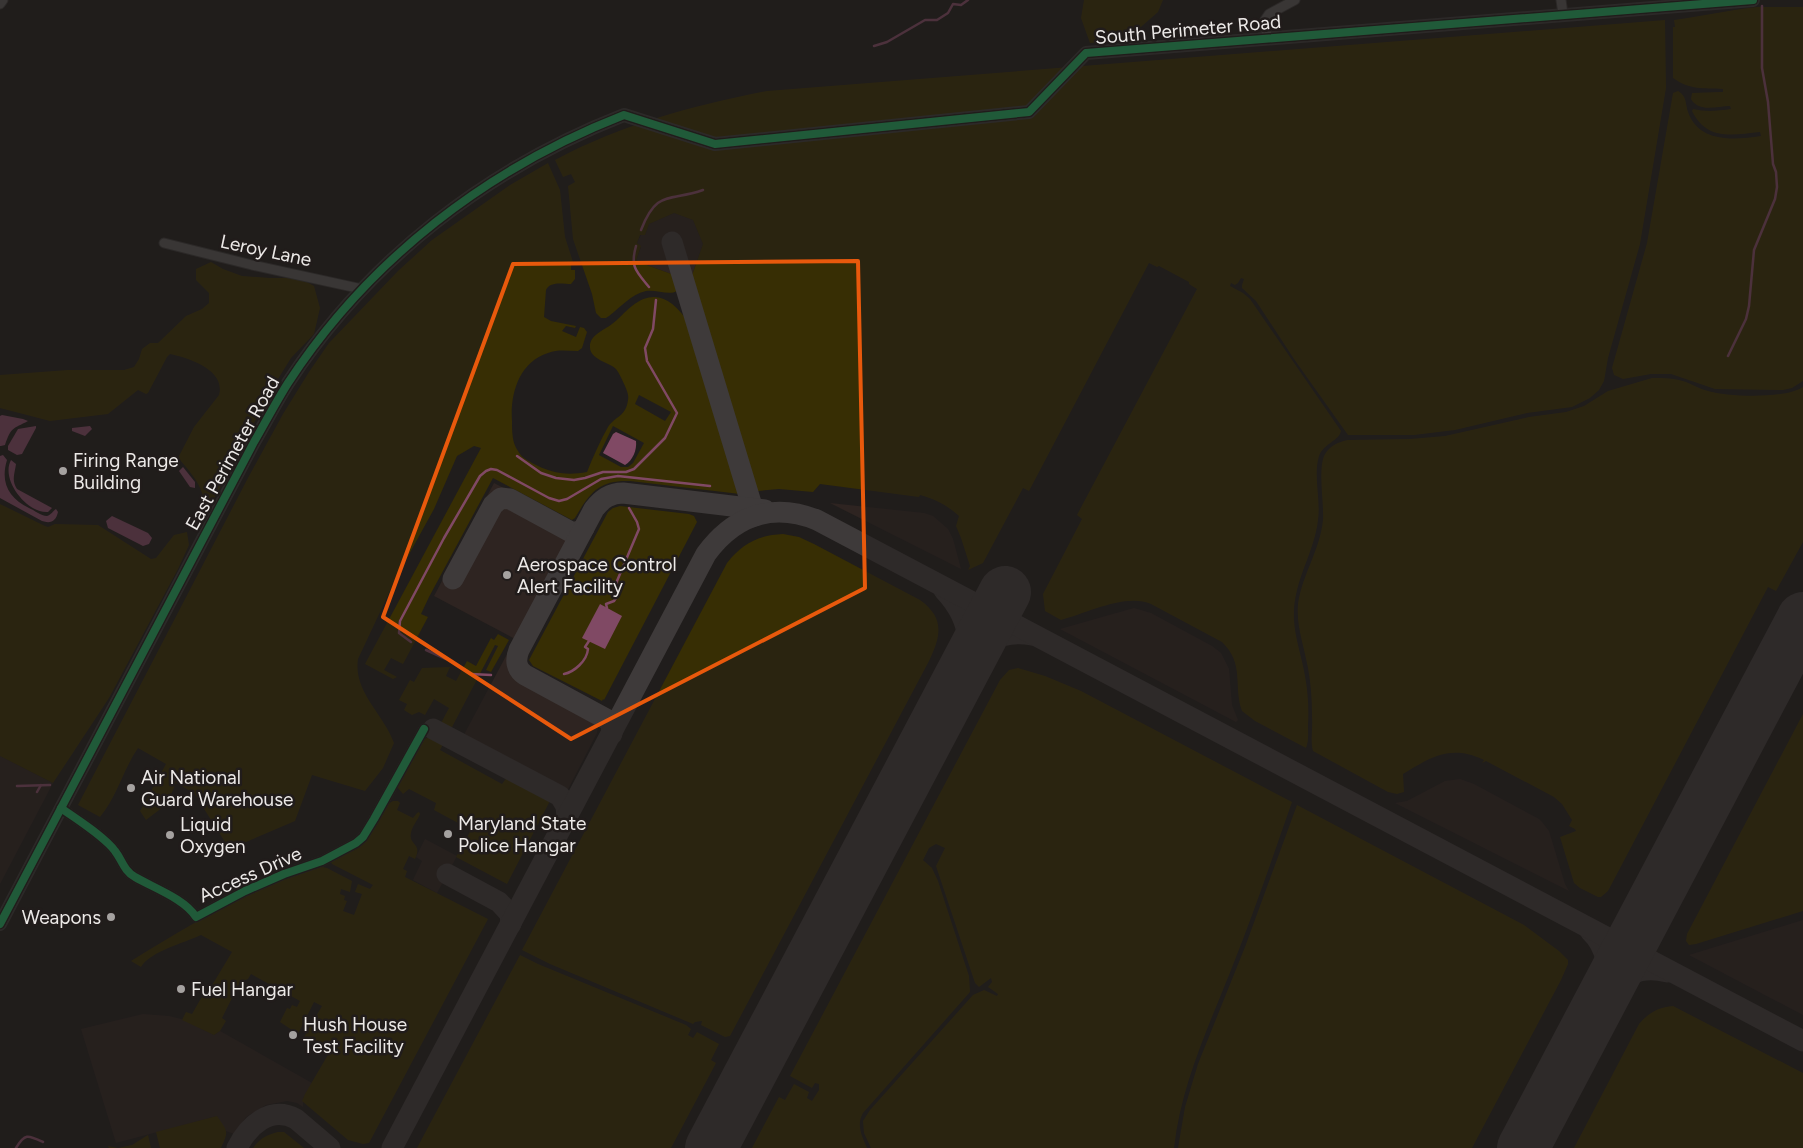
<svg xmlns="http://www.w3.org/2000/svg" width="1803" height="1148" viewBox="0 0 1803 1148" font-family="Figtree,sans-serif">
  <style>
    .built { fill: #2e2421 }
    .green { fill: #372e04; fill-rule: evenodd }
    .water { fill: #804964 }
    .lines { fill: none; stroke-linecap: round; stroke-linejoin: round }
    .stream { stroke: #804964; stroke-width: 2.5 }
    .taxiway { stroke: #3e3a3a; stroke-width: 21 }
    .runway { stroke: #3e3a3a; stroke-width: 52 }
    .street-casing { stroke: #3a3838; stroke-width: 11 }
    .secondary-casing { stroke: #3a3838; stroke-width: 14 }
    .street { stroke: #575655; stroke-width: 9 }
    .secondary { stroke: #5c5858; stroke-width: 11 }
    .cycleway-casing { stroke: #211c1b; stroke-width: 11 }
    .cycleway { stroke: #20a55d; stroke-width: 8 }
    .marked { fill: none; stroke: #e8590c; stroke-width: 4; stroke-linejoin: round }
    .poi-dot { fill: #a5a2a0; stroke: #211c1b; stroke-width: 2 }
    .labels { text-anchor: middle; stroke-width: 5; stroke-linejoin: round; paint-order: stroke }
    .street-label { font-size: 19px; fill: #ece9e7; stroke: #211c1b }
    .poi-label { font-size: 19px; fill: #ece9e7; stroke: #211c1b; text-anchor: start }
  </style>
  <rect width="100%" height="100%" fill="#201d1c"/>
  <g class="built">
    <path d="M674,213L693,220L703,244L690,281L636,261L641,247L637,243L641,235H645L649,224Z"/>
    <path d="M494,483L572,523L578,521L592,497L603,488L623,484L663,488L661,507L622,502L612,504L604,510L525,658L526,663L529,667L584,696L576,712L593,720L598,726L597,733L563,799L459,744L515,639L434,596Z"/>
    <path d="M830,503L924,513L933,516L948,529L953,539L961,569Z"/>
    <path d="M1134,608L1151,613L1212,646L1221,653L1229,669L1232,705L1238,720L1236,722L1060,629Z"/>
    <path d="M0,756L53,783L0,884Z"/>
    <path d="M1460,779L1474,784L1539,819L1542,822L1549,831L1565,884L1569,891L1395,803L1407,801L1445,781Z"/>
    <path d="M425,839L457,856L437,893L413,880L422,861L416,857Z"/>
    <path d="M1803,920V1015L1689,955Z"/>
    <path d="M143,1014L169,1016L181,1019L214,1035L220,1031L312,1083L303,1098V1107L297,1103L287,1101L266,1105L246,1117L234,1134L226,1131L217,1116L116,1143L81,1029Z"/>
  </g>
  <g class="green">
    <path d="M1084,0H1163L1158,12L1126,40L1090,43L1081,18Z"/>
    <path d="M1757,7H1803V381L1792,388L1783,390L1715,389L1671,374H1651L1623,379L1614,375L1612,368L1647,243L1673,93L1678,91C1687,96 1685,103 1688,112C1699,143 1734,140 1761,136L1760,132C1732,135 1707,141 1692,111L1693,109C1705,112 1718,111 1731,109L1730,106C1717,106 1699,113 1691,99L1692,93L1720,92H1723V89C1703,88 1690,90 1673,78V27H1675L1674,20C1702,16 1729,10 1757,7Z"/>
    <path d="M1665,20L1666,88L1640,244L1608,358L1604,381L1599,390L1590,398L1572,407L1527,413L1455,430L1414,435H1348L1294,359L1256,301L1242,288V285L1244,279L1241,278L1238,283L1235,285L1231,283L1230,286L1243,293L1250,299L1341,431C1339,441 1324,443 1319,456C1313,476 1321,499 1318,520C1314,555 1292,582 1294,620C1295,639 1302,657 1305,676C1308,692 1309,709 1308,725C1308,733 1309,741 1306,748L1255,721L1242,711C1233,686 1245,664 1222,642L1151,604C1126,593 1087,613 1061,620L1045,611L1043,594L1082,519L1077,515L1197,289L1189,284V282L1159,266L1157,267L1149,263L1029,491L1023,488L983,563L968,570L970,566L961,538L956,526L959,516C947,505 935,499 920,495L919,497L820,484L813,492L779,489L758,491L754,490L690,281L703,244L693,220L674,213L649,224L645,235H640L637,243L641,246L636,261L674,275L678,287L677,291C669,296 655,289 646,291C630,295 621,307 609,316L606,318H601L596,313L592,294L573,239L568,186L575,182L571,174L563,177L555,160C623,124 692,106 767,91Z"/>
    <path d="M548,163L560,190L565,237L574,265H571V270H575V279L571,284C563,284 550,281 546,290L544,317L551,321L576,326L575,328L566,326L562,331L576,337L580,327L584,328L587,332L582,348L578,351C568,351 558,349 548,353C519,362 510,394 512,421C512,431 512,443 518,451C521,457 527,460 532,463C551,473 566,476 587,472C593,457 600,441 608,427C615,416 626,417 628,400C629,395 627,391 625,386C622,380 620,374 616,369C609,362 591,360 590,348C589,335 603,331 612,324C619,319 624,312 632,306C656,287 674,301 688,322L739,486L740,494L630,481C598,480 590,493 575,518L572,520L493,478L429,597L421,614L428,617L403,664L391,658L384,670L397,677L393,679L365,664L481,448L474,446L457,456L434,509L396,578L358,659C353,692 384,714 394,743L383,768L365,791L312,775L295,821L246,842H225L194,793L176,783L167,804L146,820L140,811L166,764L138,748C123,770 117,797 100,817L78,805L249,476L283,414L309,372L329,343L398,271L432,240L510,185ZM639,395L671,412L665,421L635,404ZM613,426L644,443L633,463L628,467H621L599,455Z"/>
    <path d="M211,262L223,269L242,276L270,278H300L314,286L320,308L314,334L291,358L273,387L212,503L204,505C202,501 203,498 202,493C198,480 187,468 178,458L194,427L219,395C226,370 189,358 170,354L167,357L148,393L146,394L138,390L108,414L50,421L0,408V375L68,370H124L134,367L139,359L142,349L150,343H158L186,316L202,309L209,303V293L196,280V269Z"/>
    <path d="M1652,378C1664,378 1675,378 1686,382C1694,385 1700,389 1708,391C1728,397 1786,399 1803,387V542L1776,591L1768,587L1608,891L1601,897H1598L1580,888L1574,883L1560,837L1576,831L1575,829L1569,826L1572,820L1562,804L1554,797L1486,761L1482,763L1484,760L1482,759C1450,745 1431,757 1403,774L1404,792L1397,794L1388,792L1313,751C1310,741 1313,727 1312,717C1312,700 1311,684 1308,668C1304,646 1296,626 1298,604C1302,575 1320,550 1323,520C1324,503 1318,471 1324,456C1329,446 1338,442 1348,440L1410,439L1445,436L1529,417L1566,412L1584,406L1608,391Z"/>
    <path d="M0,504L45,526L48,527L55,524L98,525L151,559L156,558L174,535L187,532L189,545L178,569L109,698L53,783L0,756Z"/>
    <path d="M620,506L689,514L694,516L697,522L604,700L603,699L602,701L533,666L529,660L608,512L613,508Z"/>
    <path d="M783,534L799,537L814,544L920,600C945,618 941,636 929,661L730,1036L725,1037L701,1025L702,1021L695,1022L693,1024L550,964L522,950L727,563C742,544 758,535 783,534Z"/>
    <path d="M498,634L509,640L491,672L486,670L498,646L495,645L440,750L502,784L508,776L551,799L507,884L456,857L471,830L434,810L436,803L409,789L403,794L398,788V782L422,740L429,737L433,739L437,732H439L446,734L449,729L440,725L449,708L434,699L425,715L419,712L412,715L404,710L407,704L399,700L410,680L414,682L422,668L450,667L446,676L456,681L467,661L476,666L491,638L494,640Z"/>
    <path d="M1018,668L1045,676L1081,691L1292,802C1272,859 1253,915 1231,970C1208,1028 1181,1085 1174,1148H871L864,1133L863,1121L870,1110L973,995L984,990L997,996L998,994L988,987L992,982L991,978L979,987L975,983L936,866L945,848L936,844L929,848L923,860L932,868L938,881L969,976L970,992L863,1113C856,1125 862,1136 867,1148H752L779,1097L785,1100L794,1084L809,1092L807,1098L812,1101L819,1090V1084L815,1083L812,1088L790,1076L1000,680L1009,670Z"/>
    <path d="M1803,714V911L1696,944L1689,945L1686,941L1687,934Z"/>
    <path d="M393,801H398L400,803L397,810L413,818L417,813L419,812L420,814C418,820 412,826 411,833C408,845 423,843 415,859L409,856L403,869L407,871L405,877L488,919L369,1143L363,1144L348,1140L302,1101L305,1094L329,1053L317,1045L318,1043L304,1037L322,1006L314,1002L298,1034L280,1022L287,1008L290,1009L292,1005L297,1007L300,1001L251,974L248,979L240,982L222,1018L226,1021L220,1031L214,1035L182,1020L186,1012L192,1014L208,986L211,987L232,952L201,935C184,943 151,951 141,967L131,961C191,924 251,888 318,866L327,868L352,881L350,892L341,889L340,894L345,896L344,900L347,901L343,911L354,915L362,894L355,892L358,884L370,889L373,885L332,864L331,862C341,854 356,853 364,842C373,832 381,806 393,801Z"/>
    <path d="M1297,805L1524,925L1559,951L1568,960V964L1561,980L1472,1148H1178L1185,1107L1198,1064L1245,947Z"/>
    <path d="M520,955L538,964L686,1025L691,1029L688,1035L693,1038L697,1032L719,1044L711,1060L716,1063L671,1148H417Z"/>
    <path d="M1673,1006L1803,1073V1148H1574L1639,1024C1648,1013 1659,1007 1673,1006Z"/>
    <path d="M217,1116C228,1132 229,1131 221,1148H160L156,1132Z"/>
    <path d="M278,1132H284L304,1148H253C260,1138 267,1135 278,1132Z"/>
    <path d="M148,1135L151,1148H109L108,1146L118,1148L132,1145Z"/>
  </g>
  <g class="water">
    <path d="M2,415L23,419L28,421C13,429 11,427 5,445L1,446H0V416Z"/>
    <path d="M36,426V428L22,454L17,455L8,450V446L18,429Z"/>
    <path d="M90,426L92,429L85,436L72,431V428Z"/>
    <path d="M616,432L636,441C637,450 633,460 625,465L603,453L613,434Z"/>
    <path d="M3,455L7,460C0,483 9,498 29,508C34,510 41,516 47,516C51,515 53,511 56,509L58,512C56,521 51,524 42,521L0,498V456Z"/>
    <path d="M11,460L16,464C15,473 11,480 17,489L52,508L48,512C28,514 0,480 11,460Z"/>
    <path d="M183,467L195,482V488L190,487L179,471Z"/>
    <path d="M112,516L148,533L152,538L149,544L143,546L108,528L106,521Z"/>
    <path d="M600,604L622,616L605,649L582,638Z"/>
  </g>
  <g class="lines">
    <g class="stream">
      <path d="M874,46L887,42L925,20H937L948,13L953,4L961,5L968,0"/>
      <path d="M641,230C657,189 669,202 703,190"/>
      <path d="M636,246C630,267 636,271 649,287"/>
      <path d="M1728,356L1746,319L1749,306L1754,250L1775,199L1777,187L1776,172L1773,164L1768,102L1762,68V6"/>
      <path d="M517,456L541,473L556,478L574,480L585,478L603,472H626L634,469L665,438L677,413L647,361L645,348L653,329L656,300"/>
      <path d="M607,608L606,604L614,601L616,598L617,581L639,529L637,522L629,508"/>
      <path d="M411,642L399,633L400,621L444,538L480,476L486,471L491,469L497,470L549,498L559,501L567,499L601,479L618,476L710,486"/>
      <path d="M426,650L446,659"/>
      <path d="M471,674L491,675"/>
      <path d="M564,674C574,672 587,661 588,649L585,647L589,641"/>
      <path d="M17,786L50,785"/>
      <path d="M37,792L41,785"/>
      <path d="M16,1148C25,1133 28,1135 43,1142"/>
    </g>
    <g class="taxiway">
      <path d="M672,242L755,516"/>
      <path d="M453,579L493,505L501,498L510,499L571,532H579L584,528"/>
      <path d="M944,590C957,604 967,620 968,640C969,649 966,658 966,668"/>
      <path d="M966,668C971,663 974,657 978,652C990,636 1013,631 1032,635"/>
      <path d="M433,729L560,796L566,806L567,817"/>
      <path d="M612,734L611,724L608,720L525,675C516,669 515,660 519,650L594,509C602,499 610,493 623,493L765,510"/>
      <path d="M447,874L499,902L510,914L511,924"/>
      <path d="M1590,931C1609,949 1610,973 1602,997"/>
      <path d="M1602,997C1620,977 1639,964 1667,972"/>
      <path d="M237,1148C248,1126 270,1105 296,1119L330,1148"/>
      <path d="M392,1148L706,554C734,516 772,502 817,520L1803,1041"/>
    </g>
    <g class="runway">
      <path d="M711,1148L1005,592"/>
      <path d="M1523,1148L1803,618"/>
    </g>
    <g class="street-casing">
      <g id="street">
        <path d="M1561,0L1563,14"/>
        <path d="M0,4L3,0"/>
        <path d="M1267,39L1265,20L1269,14L1295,0"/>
        <path d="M164,243L252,265L362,289"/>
        <path d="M61,808C76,819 104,836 115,851C122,860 124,871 135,877C154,888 185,899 196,917L245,891L284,874L322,861L356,843L363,837L374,819L424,729"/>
      </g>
    </g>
    <g class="secondary-casing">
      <path id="secondary" d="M0,924L254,442C265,423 276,402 288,383C369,259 488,168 624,115L715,144L1029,112L1086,53L1753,0"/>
    </g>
    <use href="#street" class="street"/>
    <use href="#secondary" class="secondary"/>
    <g class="cycleway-casing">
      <g id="cycleway">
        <path d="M61,808C76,819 104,836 115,851C122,860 124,871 135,877C154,888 185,899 196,917L245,891L284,874L322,861L356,843L363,837L374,819L424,729"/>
        <path d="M0,924L254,442C265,423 276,402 288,383C369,259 488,168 624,115L715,144L1029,112L1086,53L1753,0"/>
      </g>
    </g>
    <use href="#cycleway" class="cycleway"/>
  </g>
  <path d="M0 0H1803V1148H0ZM858,261L865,588L571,739L383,617L513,264Z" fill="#201d1c" fill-opacity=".55" fill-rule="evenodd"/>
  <path class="marked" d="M858,261L865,588L571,739L383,617L513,264Z"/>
  <g class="poi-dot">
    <circle cx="63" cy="471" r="5"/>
    <circle cx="507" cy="575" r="5"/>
    <circle cx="131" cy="788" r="5"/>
    <circle cx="448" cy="834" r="5"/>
    <circle cx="170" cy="835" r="5"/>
    <circle cx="111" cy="917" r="5"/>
    <circle cx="181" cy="989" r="5"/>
    <circle cx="293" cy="1035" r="5"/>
  </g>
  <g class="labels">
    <g class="street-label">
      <text transform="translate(1188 29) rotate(-5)" y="7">South Perimeter Road</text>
      <text transform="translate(266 250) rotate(12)" y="7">Leroy Lane</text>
      <text transform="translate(232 453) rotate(-61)" y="7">East Perimeter Road</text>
      <text transform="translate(250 874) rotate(-24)" y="7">Access Drive</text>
    </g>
    <g class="poi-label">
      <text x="73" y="467">Firing Range<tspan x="73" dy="22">Building</tspan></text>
      <text x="517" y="571">Aerospace Control<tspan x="517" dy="22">Alert Facility</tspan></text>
      <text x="141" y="784">Air National<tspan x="141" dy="22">Guard Warehouse</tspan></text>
      <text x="458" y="830">Maryland State<tspan x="458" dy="22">Police Hangar</tspan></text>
      <text x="180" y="831">Liquid<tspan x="180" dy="22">Oxygen</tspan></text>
      <text x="101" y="924" text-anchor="end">Weapons</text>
      <text x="191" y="996">Fuel Hangar</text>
      <text x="303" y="1031">Hush House<tspan x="303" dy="22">Test Facility</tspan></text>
    </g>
  </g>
</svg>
